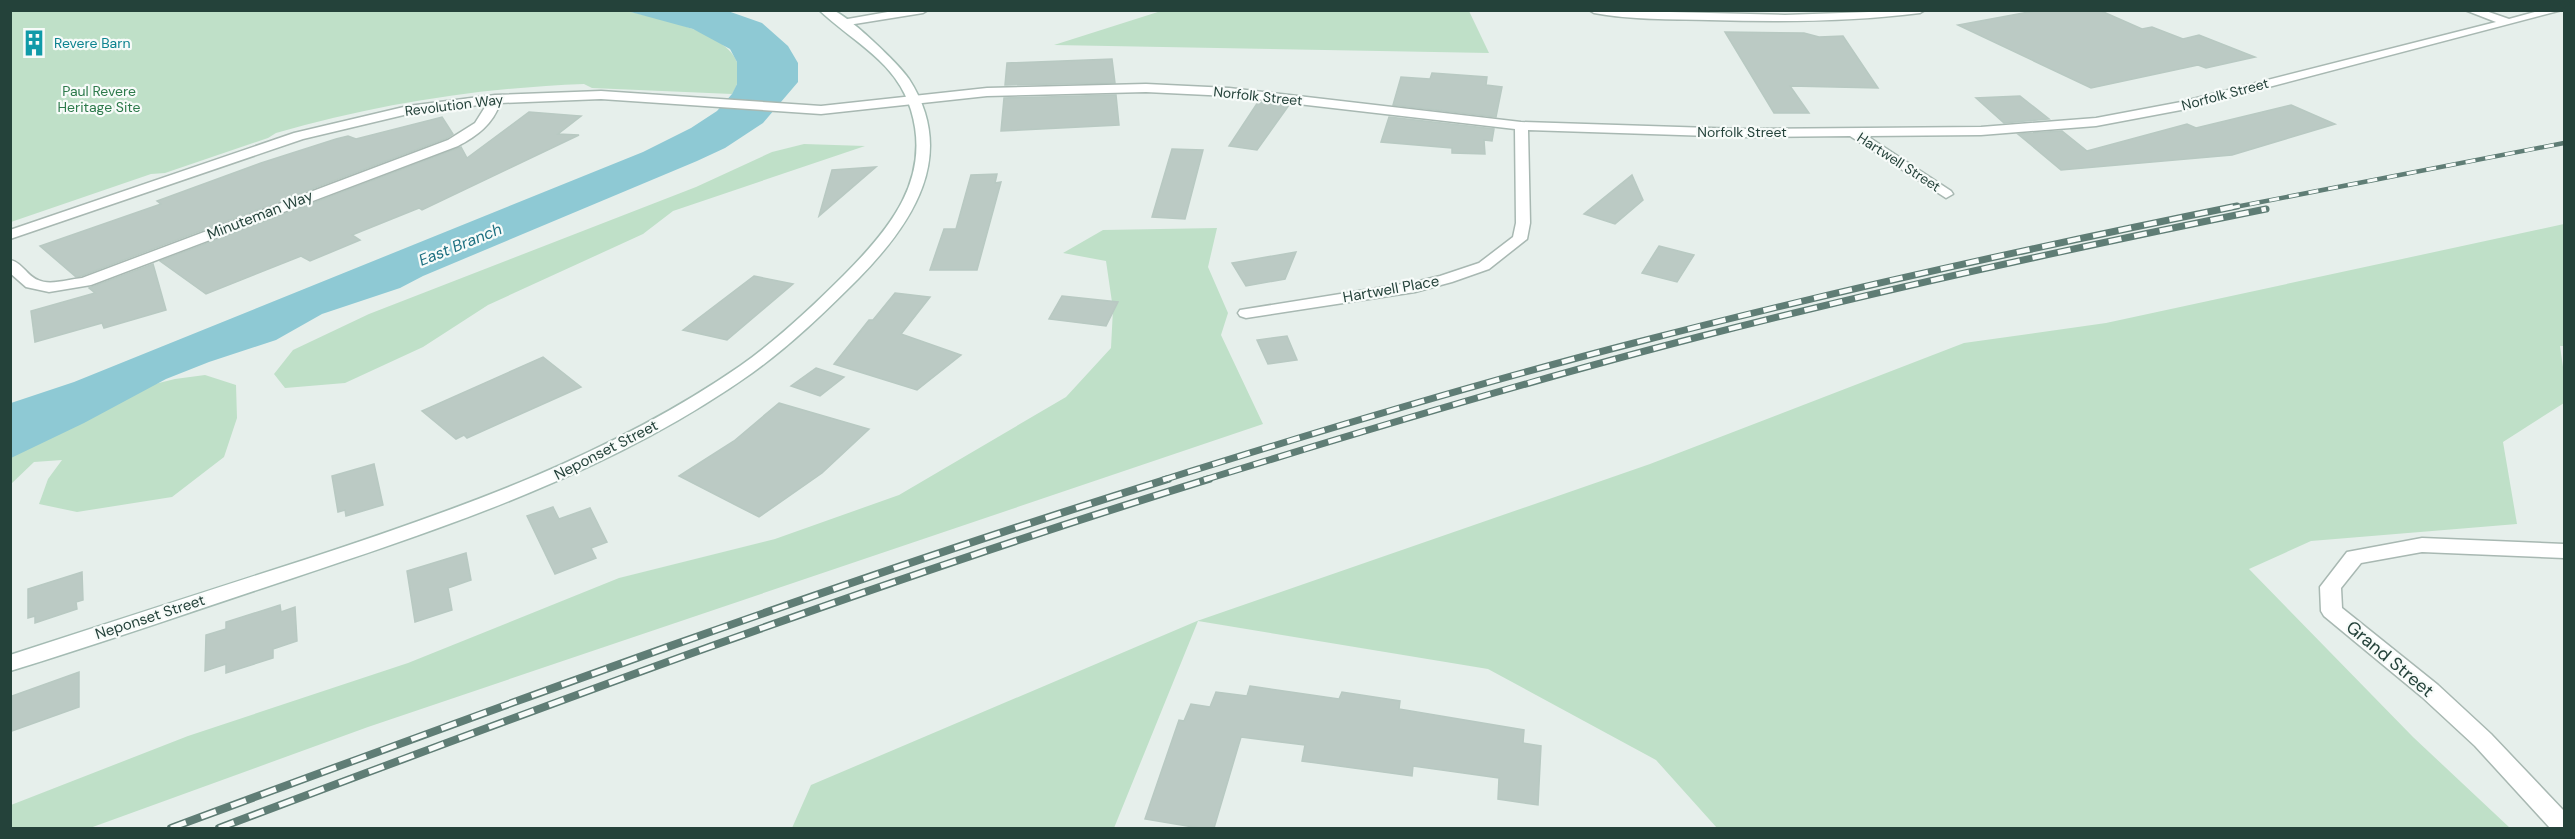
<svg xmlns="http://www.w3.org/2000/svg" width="2575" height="839" viewBox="0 0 2575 839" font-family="'DM Sans',sans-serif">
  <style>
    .green { fill: #bfe0c8 }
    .water { fill: #8ec9d4 }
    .building { fill: #bbcac4; stroke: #b8c9c2; stroke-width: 1.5 }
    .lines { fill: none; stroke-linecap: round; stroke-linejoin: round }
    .minor-casing { stroke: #a8b8b2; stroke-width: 3 }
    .secondary-casing { stroke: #a4bbb3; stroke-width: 3 }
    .minor { fill: #fff; fill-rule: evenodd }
    .secondary { fill: #fff; fill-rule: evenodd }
    .rail-far2-casing { stroke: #5f7d75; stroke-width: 4.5 }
    .rail-far1-casing { stroke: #5f7d75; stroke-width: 7 }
    .rail-casing { stroke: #5f7d75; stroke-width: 8 }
    .rail-far2 { stroke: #f7fbf9; stroke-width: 3; stroke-dasharray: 10; stroke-linecap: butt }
    .rail-far1 { stroke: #f7fbf9; stroke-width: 4.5; stroke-dasharray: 13; stroke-linecap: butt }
    .rail { stroke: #f7fbf9; stroke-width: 5; stroke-dasharray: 16; stroke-linecap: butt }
    .labels { text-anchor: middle; stroke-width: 4.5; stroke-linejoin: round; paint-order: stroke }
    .far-culture-label { font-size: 14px; fill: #0d838f; stroke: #f7fbf9; text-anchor: start }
    .far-park-label { font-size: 14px; fill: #2d7a4b; stroke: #f7fbf9 }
    .far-street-label { font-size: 14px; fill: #24423a; stroke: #f7fbf9 }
    .street-label { font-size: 15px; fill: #24423a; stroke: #f7fbf9 }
    .water-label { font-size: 16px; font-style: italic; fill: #1c6f80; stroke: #f7fbf9 }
    .near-street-label { font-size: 18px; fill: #24423a; stroke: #f7fbf9 }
  </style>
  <rect width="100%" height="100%" fill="#e6efeb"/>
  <g class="green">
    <path d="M10,11H627C662,20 767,37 732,94L592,88L584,84C479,88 377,104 276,133L268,138L165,173L151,174L11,222Z"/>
    <path d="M1469,11L1489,53L1054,45L1161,11Z"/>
    <path d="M804,144L865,146L673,211L643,234L488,305L423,347L345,383L285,388L274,374L293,350L369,314L696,187L772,152Z"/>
    <path d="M2564,224V346H2560L2564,374V403L2503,442L2517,524L2311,541L2249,569L2413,737L2510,828H1717L1656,760L1488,669L1198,621L1114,828H792L811,785L1197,621L1650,464L1964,343L2106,323Z"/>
    <path d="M1217,228L1208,267L1228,313L1221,335L1263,424L368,727L90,828H11V805L188,736L408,663L619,578L775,539L899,495L1066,397L1111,348L1113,309L1106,261L1063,253L1103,230Z"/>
    <path d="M205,375L236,385L237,418L224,457L172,497L77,512L39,504L48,479L62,460L34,462L11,484L10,443L110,395L175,379Z"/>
  </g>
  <path class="water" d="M725,10L762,23L788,46L798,63V82L763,123L725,148L697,161L423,276L400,288L322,314L276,340L209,362L166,379L84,423L11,458V403L74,382L643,152L691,128L717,111L732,94L737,84V62L730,49L693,29L627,11Z"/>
  <g class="building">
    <path d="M2040,10H2099L2142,29L2152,27L2183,39L2199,35L2255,57L2206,68L2198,65L2091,88L1958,25Z"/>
    <path d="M1725,32L1804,33L1819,37L1843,36L1878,88L1790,86L1809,113H1774Z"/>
    <path d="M1112,59L1115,83L1005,85L1007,63Z"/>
    <path d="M1432,73L1487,77L1486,85L1502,87L1496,117L1393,105L1401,77L1430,79Z"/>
    <path d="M1116,95L1119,125L1001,131L1004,98Z"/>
    <path d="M2020,96L2049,119L2004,123L1976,98Z"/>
    <path d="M1258,102L1289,105L1257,150L1229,146Z"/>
    <path d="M2291,105L2335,124L2232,155L2061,170L2018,134L2062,131L2087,151L2187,124L2196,128Z"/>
    <path d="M529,112L581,116L558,134L579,135L422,210L419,208L352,235L360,240L310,261L301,256L206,294L160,261L461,147L467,158Z"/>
    <path d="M442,117L453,134L447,138L81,276L76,277L40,246L161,204L157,201L261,163L336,139L348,136L356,139Z"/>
    <path d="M1389,117L1494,129L1492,141L1484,140L1485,154L1452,153V148L1381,142Z"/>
    <path d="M1172,149L1203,150L1185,219L1152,217Z"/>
    <path d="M876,167L819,216L832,170Z"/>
    <path d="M997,174L995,183L1001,182L977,270H930L944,229H956L971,175Z"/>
    <path d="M1632,175L1643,200L1615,224L1584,214Z"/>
    <path d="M1659,246L1694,255L1677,282L1642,273Z"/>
    <path d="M1296,252L1285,279L1246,286L1232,263Z"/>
    <path d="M153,264L166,310L104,328L102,323L35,342L31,311L95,293L89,288Z"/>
    <path d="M754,276L793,284L727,340L683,330Z"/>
    <path d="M895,293L930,297L901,334L961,355L917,390L834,364L869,320H873Z"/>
    <path d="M1062,296L1118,302L1106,326L1049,319Z"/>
    <path d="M1287,336L1297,360L1268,364L1257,340Z"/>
    <path d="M543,357L581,387L467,438L464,435L456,439L422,411Z"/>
    <path d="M816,368L844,377L820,396L791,386Z"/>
    <path d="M779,403L869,429L822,473L759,517L679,476L734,441Z"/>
    <path d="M374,464L383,505L346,516L345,510L338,512L332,476Z"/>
    <path d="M553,507L559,519L590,508L607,542L591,548L596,558L555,574L527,516Z"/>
    <path d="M466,553L471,580L448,588L452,610L415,622L407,571Z"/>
    <path d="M82,572L83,600L76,602L77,609L35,623V616L28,618V589Z"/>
    <path d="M280,605L281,612L295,607L297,641L273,649V658L226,673V664L205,671L206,635L226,629V622Z"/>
    <path d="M79,672V707L12,731V696Z"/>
    <path d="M1250,686L1339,699L1342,692L1400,701L1399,709L1524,730L1523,743L1541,746L1538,805L1498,799L1499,778L1413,766L1412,776L1302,761L1305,745L1241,737L1214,828H1199L1145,819L1179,720L1184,721L1191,704L1210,707L1216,692L1247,696Z"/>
  </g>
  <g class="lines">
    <g class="minor-casing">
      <g id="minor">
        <path d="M899,10H928L923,13L842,26L836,23L842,20Z"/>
        <path d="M1589,10L1785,15L1925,10L1920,13C1850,22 1779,22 1709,20C1670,19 1632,20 1594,13Z"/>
        <path d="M2465,10H2483L2509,19L2542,10H2562L2181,110L2096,126L1981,135L1867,136L1951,191L1953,194L1946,198L1850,136L1741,137L1528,130L1530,223L1527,239L1489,269L1452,282L1415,292L1246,318L1240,316L1238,313L1240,310L1415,282L1440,276L1479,263L1513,237L1516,223L1515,129L1229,96L1146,92L987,96L821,114L601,99L500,103C493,124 477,136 458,146L91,285L49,292L26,287L10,273V260C22,262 27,276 38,280C50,286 69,279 82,278L448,140L475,123L487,104L408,114L303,139L10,239V230L294,133L408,106L495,95L601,91L821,106L987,88L1146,84L1229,88L1521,122L1741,129L1981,127L2096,118L2181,102L2496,22Z"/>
        <path d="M2422,538L2564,544V558L2422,552L2361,563L2341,588L2342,608L2438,685L2491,734L2564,811V828H2550L2475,746L2422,697L2324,616L2321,611L2320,587L2347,552Z"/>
      </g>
    </g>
    <g class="secondary-casing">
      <path id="secondary" d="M819,10C823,10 828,9 832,10C848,15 899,64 909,79C958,155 913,223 858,279C825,312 791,345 752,373C614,471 452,525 293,578C199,609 105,642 10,671V655C108,623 206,591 304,560C456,510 608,457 740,366C778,339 811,308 844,275C889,230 932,179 911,110C897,62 853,42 819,10Z"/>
    </g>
    <use href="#minor" class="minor"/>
    <use href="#secondary" class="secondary"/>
    <g class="rail-far2-casing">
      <path id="rail-far2" d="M2230,208L2564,143"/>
    </g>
    <g class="rail-far1-casing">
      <g id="rail-far1">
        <path d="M1163,480C1319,431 1475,384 1634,343C1834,291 2035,247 2237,206"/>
        <path d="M1204,480C1369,429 1535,379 1702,336C1889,288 2077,247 2266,209"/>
      </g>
    </g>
    <g class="rail-casing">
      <g id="rail">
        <path d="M171,828C501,706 832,584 1168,479"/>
        <path d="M219,828C547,705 875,582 1209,479"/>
      </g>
    </g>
    <use href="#rail-far2" class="rail-far2"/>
    <use href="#rail-far1" class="rail-far1"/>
    <use href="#rail" class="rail"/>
  </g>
  <defs>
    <g id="building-bare" transform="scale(2.07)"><path d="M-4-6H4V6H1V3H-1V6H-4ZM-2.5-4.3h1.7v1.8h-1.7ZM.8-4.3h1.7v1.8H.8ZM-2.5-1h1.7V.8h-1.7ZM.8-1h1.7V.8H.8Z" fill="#0f9aa8" stroke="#f7fbf9" stroke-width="2.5" paint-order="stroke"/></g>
  </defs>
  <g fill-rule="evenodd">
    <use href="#building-bare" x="34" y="43"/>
  </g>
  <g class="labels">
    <g class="far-culture-label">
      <text x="54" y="48">Revere Barn</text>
    </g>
    <g class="far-park-label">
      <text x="99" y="96">Paul Revere<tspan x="99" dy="16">Heritage Site</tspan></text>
    </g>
    <g class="far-street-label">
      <text transform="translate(2225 94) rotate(-15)" y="5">Norfolk Street</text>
      <text transform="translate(1258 96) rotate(6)" y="5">Norfolk Street</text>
      <text transform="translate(454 105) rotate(-7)" y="5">Revolution Way</text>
      <text x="1742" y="137">Norfolk Street</text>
      <text transform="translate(1899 162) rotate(33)" y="5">Hartwell Street</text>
    </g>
    <g class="street-label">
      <text transform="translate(260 215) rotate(-21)" y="5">Minuteman Way</text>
      <text transform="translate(1391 289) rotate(-10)" y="5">Hartwell Place</text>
      <text transform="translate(606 450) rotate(-27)" y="5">Neponset Street</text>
      <text transform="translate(150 617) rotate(-18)" y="5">Neponset Street</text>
    </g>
    <g class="water-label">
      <text transform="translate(460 244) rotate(-22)" y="6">East Branch</text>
    </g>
    <g class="near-street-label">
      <text transform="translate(2390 659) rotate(40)" y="6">Grand Street</text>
    </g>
  </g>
  <rect width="2575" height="839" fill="none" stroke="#24423a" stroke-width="24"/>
</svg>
